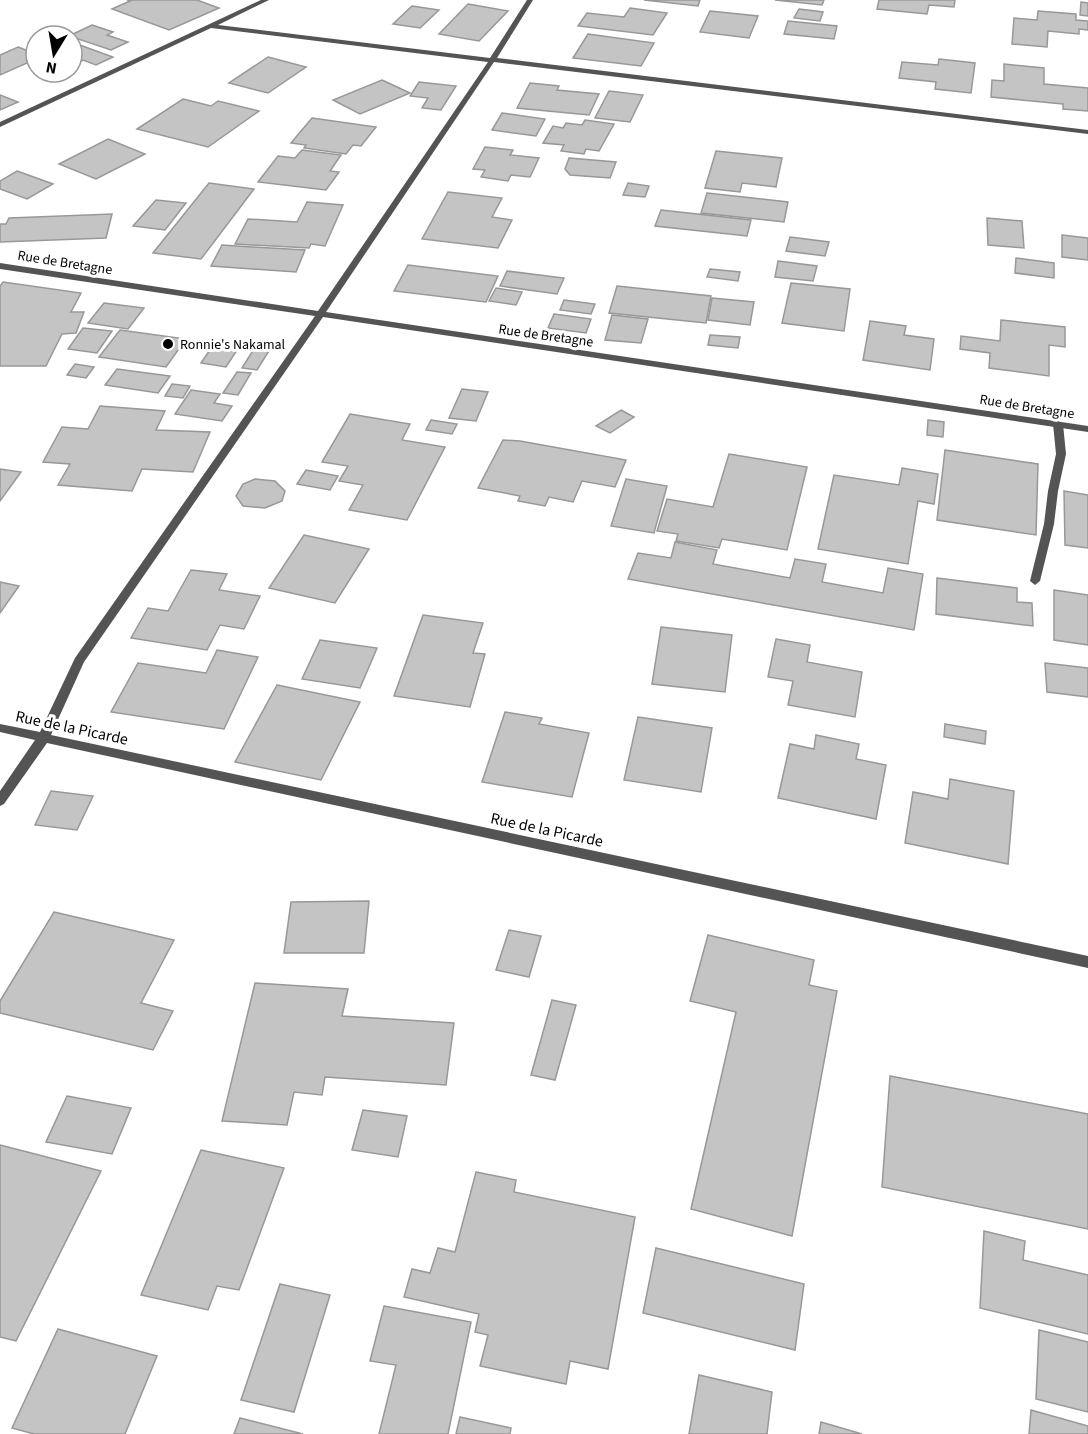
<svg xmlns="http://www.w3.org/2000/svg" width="1088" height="1434" viewBox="0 0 1088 1434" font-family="'Source Sans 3',sans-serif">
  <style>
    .building { fill: #c4c4c4; stroke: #989898; stroke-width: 1.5 }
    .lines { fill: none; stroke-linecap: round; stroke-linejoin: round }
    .service { fill: #545454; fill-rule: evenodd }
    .minor { fill: #545454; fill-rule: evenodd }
    .poi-dot { fill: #000; stroke: #fff; stroke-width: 2 }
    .labels { text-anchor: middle; stroke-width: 6; stroke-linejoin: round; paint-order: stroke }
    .far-street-label { font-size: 14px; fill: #000; stroke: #fff }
    .far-poi-label { font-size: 14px; fill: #000; stroke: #fff; text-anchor: start }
    .street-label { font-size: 16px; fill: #000; stroke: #fff }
  </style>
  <rect width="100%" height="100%" fill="#fff"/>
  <g class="building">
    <path d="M127,0H197L219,8L169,30L112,9L130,1Z"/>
    <path d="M644,0H700L698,6Z"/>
    <path d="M775,0H824L822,5Z"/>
    <path d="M879,0H955L954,7L929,5L927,14L877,9Z"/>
    <path d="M1081,2L1088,3V16L1080,15Z"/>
    <path d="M468,4L508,11L479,41L439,34Z"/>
    <path d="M412,6L439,10L420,28L393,24Z"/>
    <path d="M630,8L667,13L653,35L578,26L587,13L624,17Z"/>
    <path d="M799,9L823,12L820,21L794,18Z"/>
    <path d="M710,11L758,16L749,38L700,32Z"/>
    <path d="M1038,11L1076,14V20L1088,21V30L1079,29V34L1048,31L1047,47L1012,44L1014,18L1037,20Z"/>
    <path d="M788,21L837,26L834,39L784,34Z"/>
    <path d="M92,25L113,32L107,35L128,42L111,50L69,36Z"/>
    <path d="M588,34L654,43L641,66L573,58Z"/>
    <path d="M77,44L113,57L96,65L83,60L78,63L72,61V46Z"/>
    <path d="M18,47L36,54V59L0,75V55Z"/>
    <path d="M268,57L306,67L268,93L229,83Z"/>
    <path d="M939,59L975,63L971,93L935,89L936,82L899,78L902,62L938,65Z"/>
    <path d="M1004,64L1044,68V84L1088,88V111L1063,109V104L991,97L992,80L1004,81Z"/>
    <path d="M382,80L410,93L360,114L333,100Z"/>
    <path d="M419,82L456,86L441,110L422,108L428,98L410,96Z"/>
    <path d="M530,83L559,86L557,90L599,94L589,115L517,108Z"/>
    <path d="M609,91L643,95L630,122L595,118Z"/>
    <path d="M0,95L18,102L0,110Z"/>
    <path d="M183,99L211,106L218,101L259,111L208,147L137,129Z"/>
    <path d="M502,113L545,119L536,136L492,130Z"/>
    <path d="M312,118L376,127L361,146L353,145L346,154L304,148L306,145L291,143Z"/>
    <path d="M585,120L614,124L599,151L586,149L584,154L561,151L564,145L543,143L553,126L563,128L566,123L582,125Z"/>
    <path d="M108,139L145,154L96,179L59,164Z"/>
    <path d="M485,147L513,150L510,155L539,158L530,177L511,175L508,181L481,177L485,170L473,169Z"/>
    <path d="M302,150L341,155L330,171L339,172L326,190L258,182L278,156L295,158Z"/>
    <path d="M716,151L782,158L776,187L742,183L740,192L705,188Z"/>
    <path d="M569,158L616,162L610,178L570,175L565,169Z"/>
    <path d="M17,171L53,184L27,199L0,189V181Z"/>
    <path d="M209,183L254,189L201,259L153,253Z"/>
    <path d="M628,183L649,186L645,197L623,195Z"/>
    <path d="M448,192L502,198L492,217L512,220L498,248L422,239Z"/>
    <path d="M707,193L788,202L784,222L701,213Z"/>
    <path d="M156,200L186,203L165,230L133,226Z"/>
    <path d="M307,202L343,205L325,246L311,244L309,248L235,244L248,219L297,222Z"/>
    <path d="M661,210L751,220L747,236L655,226Z"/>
    <path d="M112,214L106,238L0,242V224H6L9,218Z"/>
    <path d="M987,218L1022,221L1024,248L988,245Z"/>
    <path d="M1062,235L1088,238V260L1062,257Z"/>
    <path d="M790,237L829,242L825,256L786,251Z"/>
    <path d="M222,245L236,246L305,250L296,272L211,266Z"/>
    <path d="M1016,258L1054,263V278L1015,273Z"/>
    <path d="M778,261L817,266L813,281L775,277Z"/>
    <path d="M408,265L498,276L486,302L394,291Z"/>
    <path d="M710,269L740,272L738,281L707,277Z"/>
    <path d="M507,271L564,278L557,294L500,286Z"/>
    <path d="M3,282L81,293L71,312H84L76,333L62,334L46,366H0V286Z"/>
    <path d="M791,283L850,289L844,331L782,323Z"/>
    <path d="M617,286L711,296L706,323L609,313Z"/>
    <path d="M496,288L522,292L516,305L489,301Z"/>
    <path d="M712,298L754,302L750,325L708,320Z"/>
    <path d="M564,300L595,304L591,314L560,310Z"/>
    <path d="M104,303L144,308L128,329L88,323Z"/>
    <path d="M554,314L591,319L586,333L548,328Z"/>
    <path d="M612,315L648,319L641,343L605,340Z"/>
    <path d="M1001,320L1065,327V347L1049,345V376L989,368L990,353L960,349L961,336L1000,341Z"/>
    <path d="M870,321L906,326L904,335L934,339L930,370L863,360Z"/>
    <path d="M83,328L112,331L97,353L68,349Z"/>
    <path d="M120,330L186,339L166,367L99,357Z"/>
    <path d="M710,335L740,337L738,348L708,345Z"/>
    <path d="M216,341L241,344L226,367L201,363Z"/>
    <path d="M257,344L272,346L257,370L242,368Z"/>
    <path d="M75,364L94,367L86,378L67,375Z"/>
    <path d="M117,369L170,376L158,393L105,385Z"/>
    <path d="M237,372L251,373L238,395L223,393Z"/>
    <path d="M172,384L190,386L183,398L165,396Z"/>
    <path d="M462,389L488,392L476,421L449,418Z"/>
    <path d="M191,390L220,394L214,403L232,406L222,421L175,414Z"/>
    <path d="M100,406L165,411L156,430L210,432L193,472L142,469L132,491L58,485L70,464L43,462L62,427L88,429Z"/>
    <path d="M621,410L634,417L610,433L596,426Z"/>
    <path d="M350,414L410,424L402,440L445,447L407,520L349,510L363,485L339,481L348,466L322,462Z"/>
    <path d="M431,420L457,424L452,434L426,430Z"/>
    <path d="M928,420L944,422L943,437L927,435Z"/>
    <path d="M503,440L520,441L626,460L615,487L582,481L573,502L549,497L545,506L518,501L520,496L478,488Z"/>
    <path d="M945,450L1038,464L1036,535L937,520Z"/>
    <path d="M729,454L807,467L787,550L722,539L719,548L676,541L678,534L657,531L667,499L713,507Z"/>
    <path d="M902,468L938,474L934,504L918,501L908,564L818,549L834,475L899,485Z"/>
    <path d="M0,469L21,472L0,501Z"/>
    <path d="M306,470L338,476L330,490L297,484Z"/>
    <path d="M255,479L275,481L285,491L282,501L265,508L243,506L236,496L243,484Z"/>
    <path d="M626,479L667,486L654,533L611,526Z"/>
    <path d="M1064,491L1088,495V548L1065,545Z"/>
    <path d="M304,535L369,549L335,603L269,588Z"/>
    <path d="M675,542L717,550L713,564L790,578L795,559L826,564L822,582L883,593L888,568L923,574L914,630L628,579L638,553L671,558Z"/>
    <path d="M191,570L227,574L219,590L260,596L244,629L220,625L207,650L131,638L148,608L168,611Z"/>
    <path d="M937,578L1017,588V602L1032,603L1033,626L936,614Z"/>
    <path d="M0,582L19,586L0,613Z"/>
    <path d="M1054,590L1088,595V645L1054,640Z"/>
    <path d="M423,615L483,623L473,653L485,654L470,707L394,696Z"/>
    <path d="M661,627L732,635L725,692L652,684Z"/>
    <path d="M776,639L810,645L807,662L862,672L855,717L788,705L793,681L768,677Z"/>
    <path d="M320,640L377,648L360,688L302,679Z"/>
    <path d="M217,650L258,657L224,729L111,712L138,663L206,673Z"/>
    <path d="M1045,663L1088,668V697L1047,692Z"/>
    <path d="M277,685L360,702L321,780L235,762Z"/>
    <path d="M505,712L542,718L539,724L589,733L572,797L482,782Z"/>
    <path d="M638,717L712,728L701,792L624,780Z"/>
    <path d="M945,724L986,731L985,744L944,737Z"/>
    <path d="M816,735L859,744L856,759L886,765L876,819L778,798L790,744L814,749Z"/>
    <path d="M950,779L1014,791L1008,864L905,843L913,792L948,799Z"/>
    <path d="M51,791L93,796L77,830L35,825Z"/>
    <path d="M369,901L364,953H284L291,902Z"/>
    <path d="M54,912L174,940L141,1003L173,1011L153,1050L0,1013V1001Z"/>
    <path d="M509,930L541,936L529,977L496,970Z"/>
    <path d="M708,935L814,960L809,985L837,991L792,1236L691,1209L736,1012L690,1001Z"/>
    <path d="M255,983L348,989L342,1016L454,1023L446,1085L325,1077L322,1095L294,1092L287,1125L222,1121Z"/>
    <path d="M552,1000L576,1005L555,1080L531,1075Z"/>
    <path d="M890,1076L1088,1114V1229L882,1187Z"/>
    <path d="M67,1096L131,1108L112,1154L46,1142Z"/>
    <path d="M363,1110L407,1116L398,1157L352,1150Z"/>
    <path d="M0,1145L101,1171L16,1341L0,1337Z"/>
    <path d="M201,1150L284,1168L239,1290L217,1286L208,1310L141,1295Z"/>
    <path d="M476,1172L516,1180L514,1192L635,1217L608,1369L570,1361L566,1384L480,1366L488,1335L475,1332L479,1314L404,1297L412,1269L430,1273L438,1248L455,1252Z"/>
    <path d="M984,1231L1025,1241L1023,1260L1088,1275V1334L980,1308Z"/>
    <path d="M656,1248L804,1284L795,1350L643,1313Z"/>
    <path d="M280,1284L330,1295L294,1412L241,1400Z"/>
    <path d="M384,1306L471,1322L448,1434H379L396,1365L370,1361Z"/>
    <path d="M58,1329L157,1356L125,1434H34L12,1428Z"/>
    <path d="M1039,1330L1088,1342V1412L1036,1399Z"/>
    <path d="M699,1375L772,1392L767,1434H689Z"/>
    <path d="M1031,1410L1088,1426V1434H1029Z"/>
    <path d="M460,1417L511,1428L510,1434H456Z"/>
    <path d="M240,1418L303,1434H234Z"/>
    <path d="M821,1422L862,1434H819Z"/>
  </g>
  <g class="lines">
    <path class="service" d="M1058,421L1063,424L1066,454L1058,491L1054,524L1040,581L1035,585L1030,581L1044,524L1048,491L1056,454L1053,424Z"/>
    <path class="minor" d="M261,0H269L218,25L490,58L527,0H533L497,58L1088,130V134L494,62L326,312L1088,426V432L323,317L84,662L51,735L1088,956V968L47,743L4,804L0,806V791L35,740L0,732V724L40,732L75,658L315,316L0,269V263L318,311L488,62L211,28L0,127V122Z"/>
  </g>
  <circle class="poi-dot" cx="168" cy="344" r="6"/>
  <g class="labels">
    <g class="far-street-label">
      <text transform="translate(65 262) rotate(9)" y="5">Rue de Bretagne</text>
      <text transform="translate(546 335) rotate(8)" y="5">Rue de Bretagne</text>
      <text transform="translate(1027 406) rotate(9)" y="5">Rue de Bretagne</text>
    </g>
    <g class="far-poi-label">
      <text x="180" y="349">Ronnie's Nakamal</text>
    </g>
    <g class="street-label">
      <text transform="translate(72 727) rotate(12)" y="6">Rue de la Picarde</text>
      <text transform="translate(547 829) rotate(12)" y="6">Rue de la Picarde</text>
    </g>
  </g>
  <g transform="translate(54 54) rotate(191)"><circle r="28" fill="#ffffff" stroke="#999999" stroke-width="1.5"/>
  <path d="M0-4.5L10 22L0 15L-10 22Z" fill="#000000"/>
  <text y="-9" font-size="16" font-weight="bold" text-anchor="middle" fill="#000000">N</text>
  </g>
</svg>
